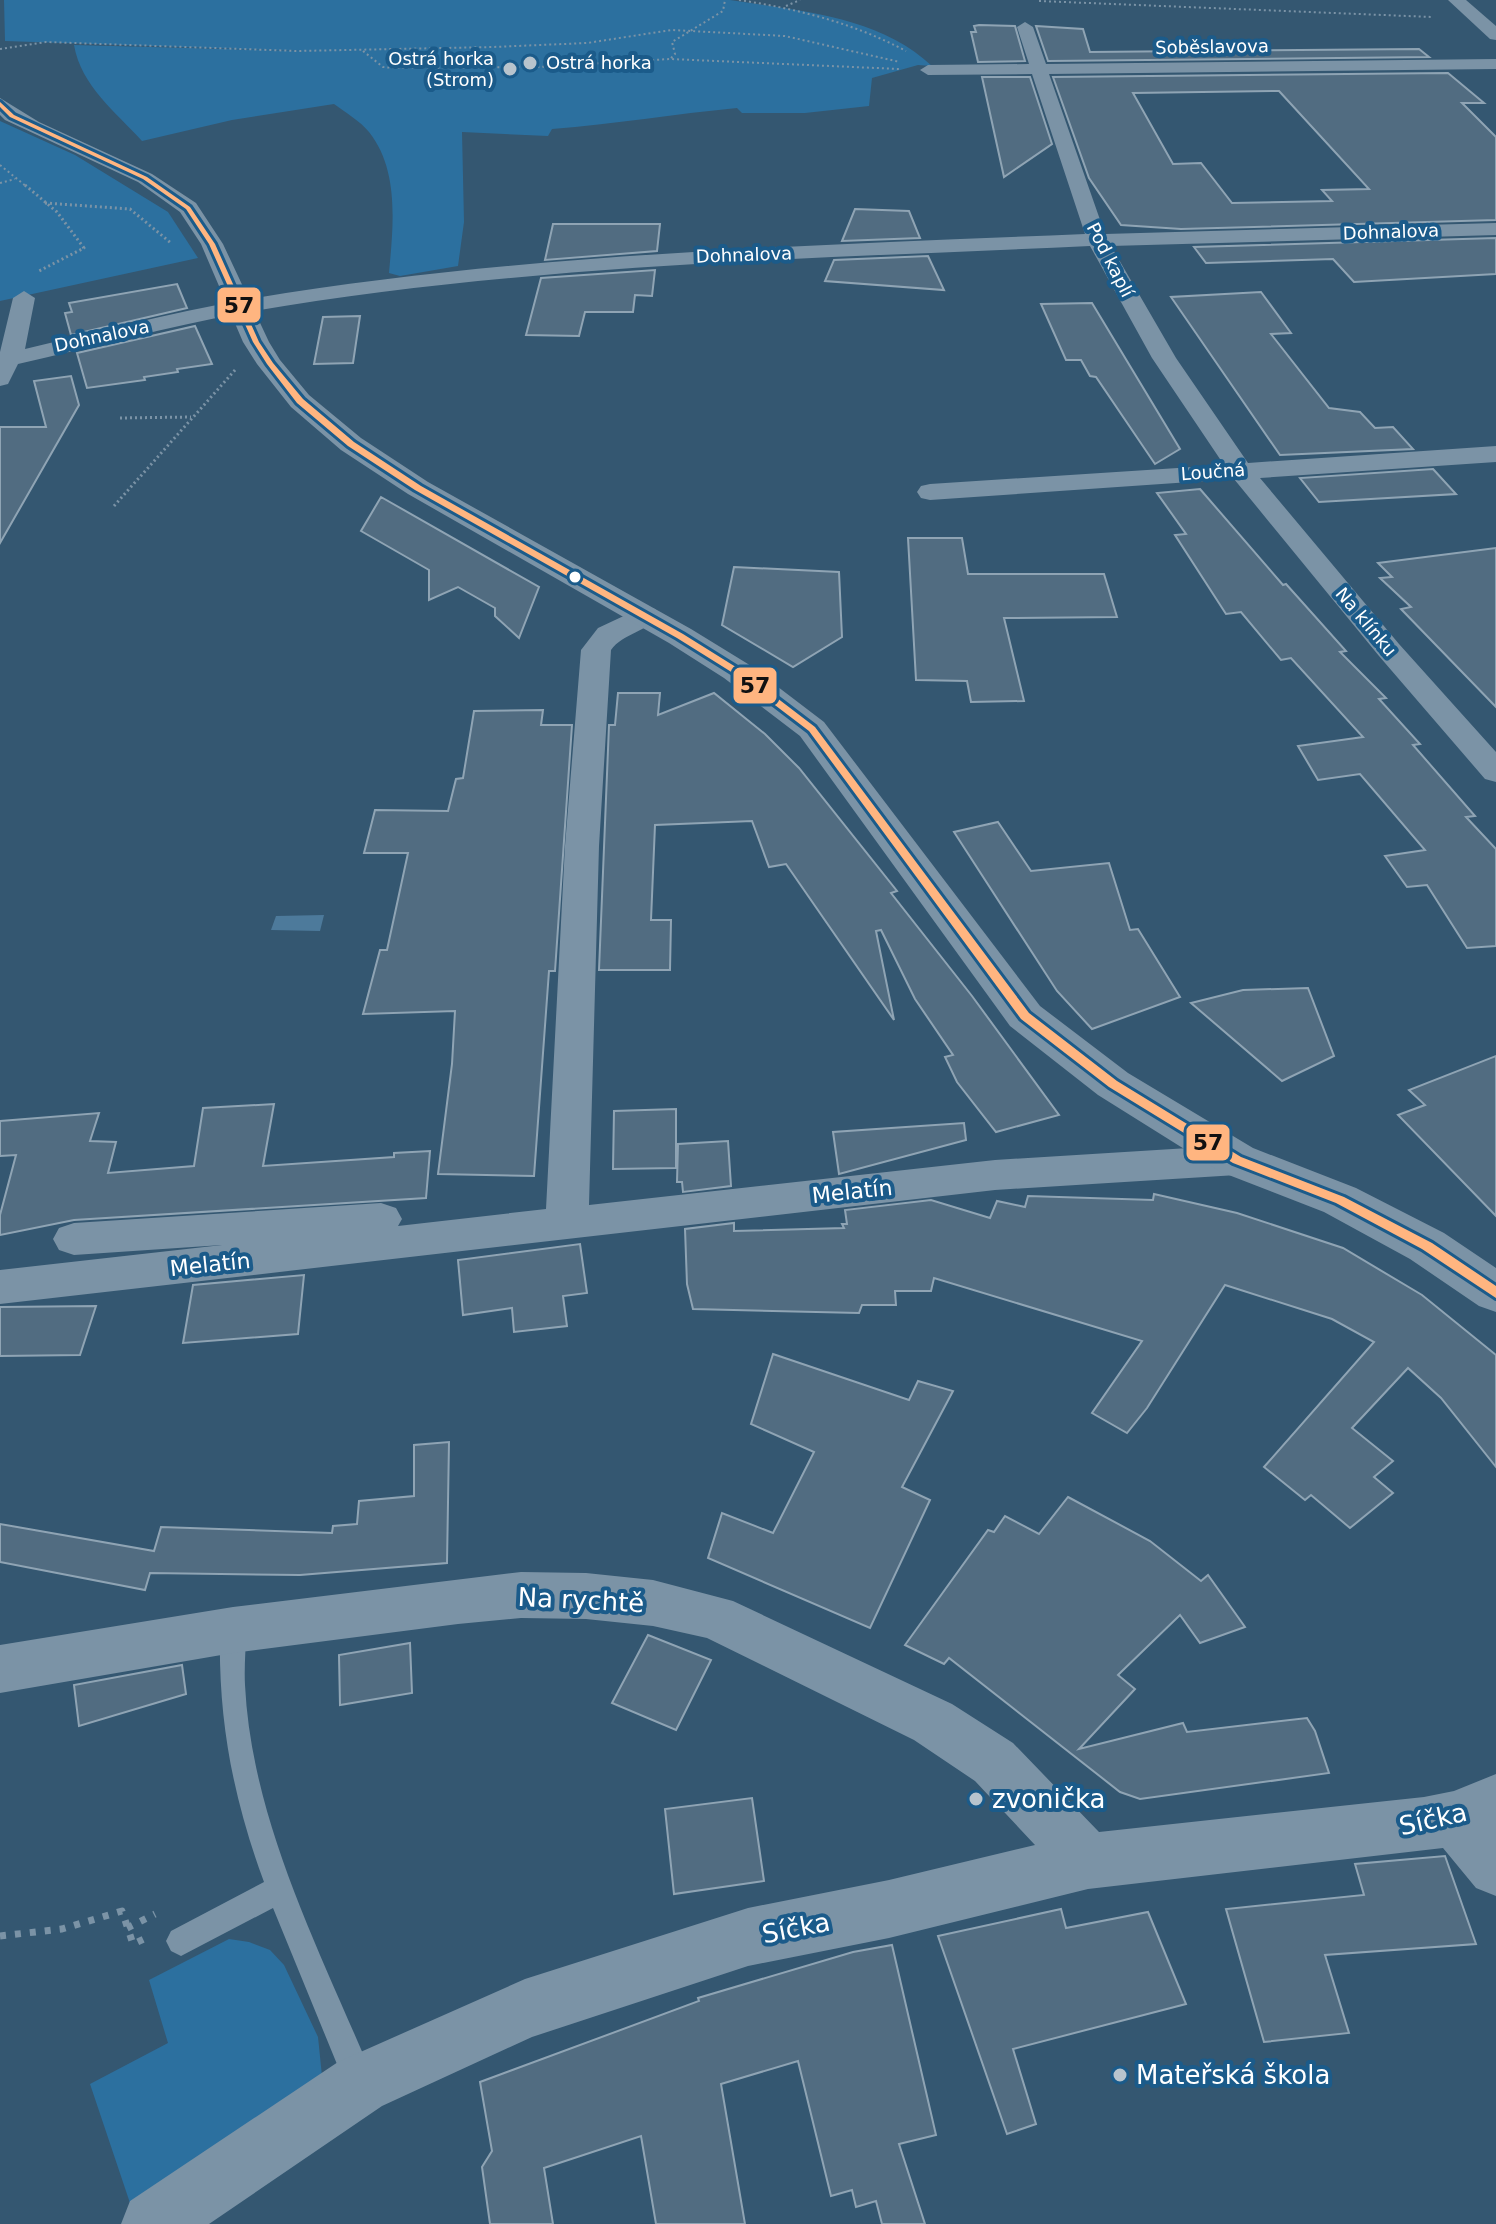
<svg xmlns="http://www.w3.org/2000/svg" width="1496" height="2224" viewBox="0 0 1496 2224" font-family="'DejaVu Sans',sans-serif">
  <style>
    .green { fill: #2c709f }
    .water { fill: #4d7a9b }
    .building { fill: #516c81; stroke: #8fa4b4; stroke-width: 2; fill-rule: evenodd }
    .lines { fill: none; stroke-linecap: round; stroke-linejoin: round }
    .path-far2 { stroke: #7b93a6; stroke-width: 2; stroke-dasharray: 2 3; stroke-linecap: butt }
    .path-far1 { stroke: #7b93a6; stroke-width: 3; stroke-dasharray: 2 3; stroke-linecap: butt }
    .path { stroke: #7b93a6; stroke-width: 7; stroke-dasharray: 6 9; stroke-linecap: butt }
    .service { fill: #7b93a6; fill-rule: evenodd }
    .minor { fill: #7b93a6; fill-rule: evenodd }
    .tertiary { fill: #7b93a6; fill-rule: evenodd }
    .bus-1-casing { stroke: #1b5b8a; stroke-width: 6 }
    .bus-1 { fill: #ffb580; fill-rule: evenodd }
    .poi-dot { fill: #b8c4cd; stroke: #1b5b8a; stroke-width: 3 }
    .bus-dot { fill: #fff; stroke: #1b5b8a; stroke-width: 3 }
    .labels { text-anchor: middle; stroke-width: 8; stroke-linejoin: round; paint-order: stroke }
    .far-street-label { font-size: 18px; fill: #fff; stroke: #1b5b8a }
    .far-poi-label { font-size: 18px; fill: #fff; stroke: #1b5b8a; text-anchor: end }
    .street-label { font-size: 22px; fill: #fff; stroke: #1b5b8a }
    .near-street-label { font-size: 26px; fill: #fff; stroke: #1b5b8a }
    .near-poi-label { font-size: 26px; fill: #fff; stroke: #1b5b8a; text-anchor: start }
    .line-badge { stroke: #1b5b8a; stroke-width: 3 }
    .pale-badge-label { font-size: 22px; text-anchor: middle; font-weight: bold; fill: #111 }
  </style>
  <rect width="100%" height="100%" fill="#345771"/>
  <g class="green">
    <path d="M4,0H730C799,11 879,16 932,66L918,65L872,78L869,106L805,113H742L737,108C675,114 614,124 552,129L548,136L462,132L464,222L458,266L400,276L389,273C393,227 400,171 369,132C360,121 345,112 334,104L232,120L142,141C116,112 81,86 74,45L302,51L5,41Z"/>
    <path d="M0,121L75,155L168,212L198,258L0,301Z"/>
    <path d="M229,1939L249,1942L270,1950L284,1965L318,2037L322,2076L130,2203L90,2084L168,2043L149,1980Z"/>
  </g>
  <path class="water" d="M324,915L320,931L271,930L276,916Z"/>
  <g class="building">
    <path d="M979,25L1015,26L1025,61L978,62L971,32H976L974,26Z"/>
    <path d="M1036,26L1083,29L1090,52L1419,49L1429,57L1048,61Z"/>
    <path d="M1448,73L1484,103H1462L1496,137V220L1181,229L1121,225L1089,178L1053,77ZM1279,91L1369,189L1322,190L1332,201L1232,203L1201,163L1173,164L1133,93Z"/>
    <path d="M982,77H1030L1052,144L1004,177Z"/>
    <path d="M855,209L909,211L920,238L842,241Z"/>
    <path d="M553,224H660L657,251L545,260Z"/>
    <path d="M1496,238V274L1354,282L1333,259L1206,263L1194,247Z"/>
    <path d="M928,256L944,290L825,281L834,260Z"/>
    <path d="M655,270L652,296L635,295L633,312H585L579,336L526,335L541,278Z"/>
    <path d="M177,284L187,308L71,335L65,313L72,312L69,303Z"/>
    <path d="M1261,292L1291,333L1271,334L1329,408L1360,412L1375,428L1393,427L1413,449L1280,455L1171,297Z"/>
    <path d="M1092,303L1180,449L1155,464L1096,377L1090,376L1081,360H1066L1041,304Z"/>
    <path d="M360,316L353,363L314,364L323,317Z"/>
    <path d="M195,326L212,364L177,369L178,372L144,377L145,380L87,388L77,353Z"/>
    <path d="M71,376L79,405L0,543V427H46L34,381Z"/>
    <path d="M1433,469L1456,494L1319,502L1300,478Z"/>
    <path d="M1200,489L1283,585L1286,584L1346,651L1340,652L1386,698L1379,699L1420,744L1413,745L1475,816L1466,817L1496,849V946L1467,948L1427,885L1407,887L1385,856L1425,850L1360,774L1318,780L1298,746L1363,737L1291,658L1281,660L1241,612L1226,614L1175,535L1186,534L1157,493Z"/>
    <path d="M381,497L539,587L519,638L495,616V608L458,587L429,600V570L361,531Z"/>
    <path d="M908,538H962L968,574H1104L1117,617L1004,618L1024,701L971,702L967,681L916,680Z"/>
    <path d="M1496,548V707L1401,609L1411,607L1380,578L1392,577L1378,563Z"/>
    <path d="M734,567L839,572L842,637L793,667L722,625Z"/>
    <path d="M618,693H660L658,715L714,693L765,734L799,768L897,891L891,893L972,996L1059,1115L996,1132L957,1082L945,1057L953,1055L915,999L881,930L876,931L894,1020L786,864L769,867L752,821L655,825L651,920H671L670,970H599L609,725H615Z"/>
    <path d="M543,710L541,725H572L555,971H549L534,1176L438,1174L452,1064L455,1011L363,1014L380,950H387L408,853H364L375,810L448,811L456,779L463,778L474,711Z"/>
    <path d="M998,822L1031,871L1109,863L1130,930L1138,929L1180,997L1092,1029L1057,991L954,832Z"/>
    <path d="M1308,988L1334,1056L1282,1081L1191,1003L1243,990Z"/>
    <path d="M1496,1056V1216L1398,1115L1425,1105L1409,1090Z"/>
    <path d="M274,1104L263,1166L394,1157V1153L430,1151L426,1198L74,1220L0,1235V1215L16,1155L0,1156V1121L99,1113L90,1141L116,1142L108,1173L194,1166L203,1108Z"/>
    <path d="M676,1109V1168L613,1169L614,1111Z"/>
    <path d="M964,1123L966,1140L839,1174L833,1132Z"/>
    <path d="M728,1141L731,1186L683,1192L682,1182H677L678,1144Z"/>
    <path d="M1154,1194L1237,1213L1343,1248L1422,1295L1496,1355V1467L1441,1398L1408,1368L1352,1428L1393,1461L1374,1477L1393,1493L1350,1528L1311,1495L1305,1500L1264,1467L1374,1342L1332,1319L1225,1285L1147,1408L1127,1433L1092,1413L1142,1341L934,1278L931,1291H895L896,1305H862L859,1313L693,1309L687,1284L685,1229L734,1223V1231L844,1228L842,1224H847L845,1210L931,1200L990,1218L997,1201L1025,1207L1028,1196L1153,1200Z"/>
    <path d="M580,1244L587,1293L563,1296L567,1326L514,1332L512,1308L463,1315L458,1260Z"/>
    <path d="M304,1275L298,1334L183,1343L193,1285Z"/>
    <path d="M96,1306L80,1355L0,1356V1307Z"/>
    <path d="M773,1354L909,1400L918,1381L953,1391L902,1487L930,1500L870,1628L708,1558L722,1513L773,1533L814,1452L751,1424Z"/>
    <path d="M449,1442L447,1563L300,1575L150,1573L145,1590L0,1562V1524L154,1551L161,1527L332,1533L333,1526L357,1524L359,1501L414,1496V1445Z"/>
    <path d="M1068,1497L1150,1541L1201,1581L1208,1575L1245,1627L1200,1643L1180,1615L1118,1675L1135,1689L1079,1749L1183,1723L1187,1732L1307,1718L1315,1731L1329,1773L1140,1799L1120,1792L949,1658L944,1664L905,1645L988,1530L994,1532L1005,1516L1039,1534Z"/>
    <path d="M648,1635L711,1660L676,1730L612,1703Z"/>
    <path d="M410,1643L412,1693L340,1705L339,1655Z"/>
    <path d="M182,1665L186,1694L79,1726L74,1685Z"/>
    <path d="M752,1798L764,1881L674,1894L665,1809Z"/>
    <path d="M1445,1856L1476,1944L1325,1955L1349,2033L1264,2042L1226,1909L1364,1895L1355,1864Z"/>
    <path d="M1061,1909L1066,1928L1148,1912L1186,2004L1013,2049L1036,2124L1007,2134L938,1936Z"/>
    <path d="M892,1945L936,2135L899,2144L925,2224H882L876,2201L856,2207L852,2190L831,2196L798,2061L721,2084L745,2224H656L641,2136L544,2168L553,2224H490L482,2167L492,2151L480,2082L699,2001L698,1998L853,1952Z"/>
  </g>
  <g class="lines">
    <g class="path-far2">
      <path d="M739,0C798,9 853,23 906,51"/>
      <path d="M1039,1L1432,17"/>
      <path d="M786,6L800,0"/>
      <path d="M0,49L46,42L297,51L493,47L587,43L672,30L785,36L900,62"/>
      <path d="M363,51L383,67L394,68L539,67L670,59L899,69"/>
      <path d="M671,58L675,54L672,42L723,11L725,0"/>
      <path d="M0,165L27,187"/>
      <path d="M0,183L15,179"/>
    </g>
    <g class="path-far1">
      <path d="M25,185L57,212L84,248L37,272"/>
      <path d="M45,203L130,209L171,243"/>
      <path d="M120,418L191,417"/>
      <path d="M114,506L236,369"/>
    </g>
    <g class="path">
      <path d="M127,1928L155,1914"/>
      <path d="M0,1936L62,1929L122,1911L133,1944L146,1938"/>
    </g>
    <path class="service" d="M233,1618L242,1622L246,1630C246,1648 244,1667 245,1685C252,1824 322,1954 374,2080L370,2091L359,2095L348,2091L273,1908L181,1956L171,1951L166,1941L171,1931L264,1882C233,1798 218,1720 220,1630L224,1622Z"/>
    <g class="minor">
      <path d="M1025,22L1033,27L1046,64L1496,59V69L1049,74L1105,234L1496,223V235L1111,246L1176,358L1248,463L1496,446V462L1260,478L1399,644L1496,752V782L1485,779L1379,656L1234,479L930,500L921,498L917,492L921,486L930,484L1224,465L1152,358L1090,246C807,259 522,264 242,313C167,327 93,347 18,364L8,384L0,386V352L13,298L24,291L35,298L25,349C97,332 170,313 243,300C521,253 803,246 1085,234L1032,74L928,75L920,70L928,65L1029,64L1017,27Z"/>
      <path d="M645,606L655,609L659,615C648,632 623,633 611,650L599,846L589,1205L995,1160L1237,1145L1252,1149L1258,1160L1252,1171L1237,1175L995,1190L0,1304V1270L222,1245L74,1255L59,1250L53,1239L59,1228L74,1223L381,1203L396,1208L402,1219L398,1226L546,1209L565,846L581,650L598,628Z"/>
      <path d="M521,1572L586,1573L653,1580L733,1601L952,1704L1013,1743L1099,1832L1424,1797L1454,1791L1496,1774V1896L1476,1888L1443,1848L1088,1889L889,1938L748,1966L532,2037L382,2106L209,2224H121L130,2201L338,2062L525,1979L748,1908L889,1880L1035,1845L975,1781L914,1740L707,1638L653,1626L586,1619L521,1618L458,1624L233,1653L0,1693V1645L233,1607Z"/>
    </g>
    <g class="tertiary">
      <path d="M1448,0H1466L1496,26V40L1490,39Z"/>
      <path d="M0,98L39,122L152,174L196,203L223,244L269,342L280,360L309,395L361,438L428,482L691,629L748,664L824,722L1040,1006L1128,1073L1253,1148L1356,1188L1444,1233L1496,1268V1312L1479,1306L1410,1259L1324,1212L1221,1172L1098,1095L1010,1026L800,736L724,678L669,643L408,494L341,450L291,407L257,364L243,342L201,244L180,212L138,182L5,120L0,115Z"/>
    </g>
    <g class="bus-1-casing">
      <path id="bus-1" d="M0,102L14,115L147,177L190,207L215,244L259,342L273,363L303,399L354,442L421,486L683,634L739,669L815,727L1029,1013L1117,1081L1241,1157L1344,1197L1432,1243L1496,1286V1298L1422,1249L1336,1203L1233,1163L1109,1087L1021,1019L809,731L733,673L677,638L415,490L348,446L297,403L267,364L253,342L209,244L186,209L143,179L10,117L0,107Z"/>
    </g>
    <use href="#bus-1" class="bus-1"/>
  </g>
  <g class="poi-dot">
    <circle cx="530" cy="63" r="8"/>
    <circle cx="510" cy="69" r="8"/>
    <circle cx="976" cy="1799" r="8"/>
    <circle cx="1120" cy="2075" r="8"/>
  </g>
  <circle class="bus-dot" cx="575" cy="577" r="7"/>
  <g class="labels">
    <g class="far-street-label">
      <text transform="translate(1212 47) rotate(-1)" y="6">Soběslavova</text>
      <text transform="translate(1391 232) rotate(-2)" y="6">Dohnalova</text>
      <text transform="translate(744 255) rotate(-2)" y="6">Dohnalova</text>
      <text transform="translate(1110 260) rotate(63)" y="6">Pod kaplí</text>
      <text transform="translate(102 336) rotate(-12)" y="6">Dohnalova</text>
      <text transform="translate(1213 472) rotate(-4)" y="6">Loučná</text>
      <text transform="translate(1366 622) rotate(50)" y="6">Na klínku</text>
    </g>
    <g class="far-poi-label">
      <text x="494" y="65">Ostrá horka<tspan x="494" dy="21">(Strom)</tspan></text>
      <text x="546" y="69" text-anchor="start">Ostrá horka</text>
    </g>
    <g class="street-label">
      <text transform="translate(852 1191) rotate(-6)" y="8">Melatín</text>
      <text transform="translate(210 1264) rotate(-6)" y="8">Melatín</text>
    </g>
    <g class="near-street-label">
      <text transform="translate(581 1600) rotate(3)" y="9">Na rychtě</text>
      <text transform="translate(1433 1819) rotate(-13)" y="9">Síčka</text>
      <text transform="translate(796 1928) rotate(-11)" y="9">Síčka</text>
    </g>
    <g class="near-poi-label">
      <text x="992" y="1808">zvonička</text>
      <text x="1136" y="2084">Mateřská škola</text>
    </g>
  </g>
  <g class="line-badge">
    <rect x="216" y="286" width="46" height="38" rx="8" fill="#ffb580"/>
    <rect x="732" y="666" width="46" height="39" rx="8" fill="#ffb580"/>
    <rect x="1185" y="1123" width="46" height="39" rx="8" fill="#ffb580"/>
  </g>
  <g class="pale-badge-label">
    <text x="239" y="313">57</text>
    <text x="755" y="693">57</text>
    <text x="1208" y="1150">57</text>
  </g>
</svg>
